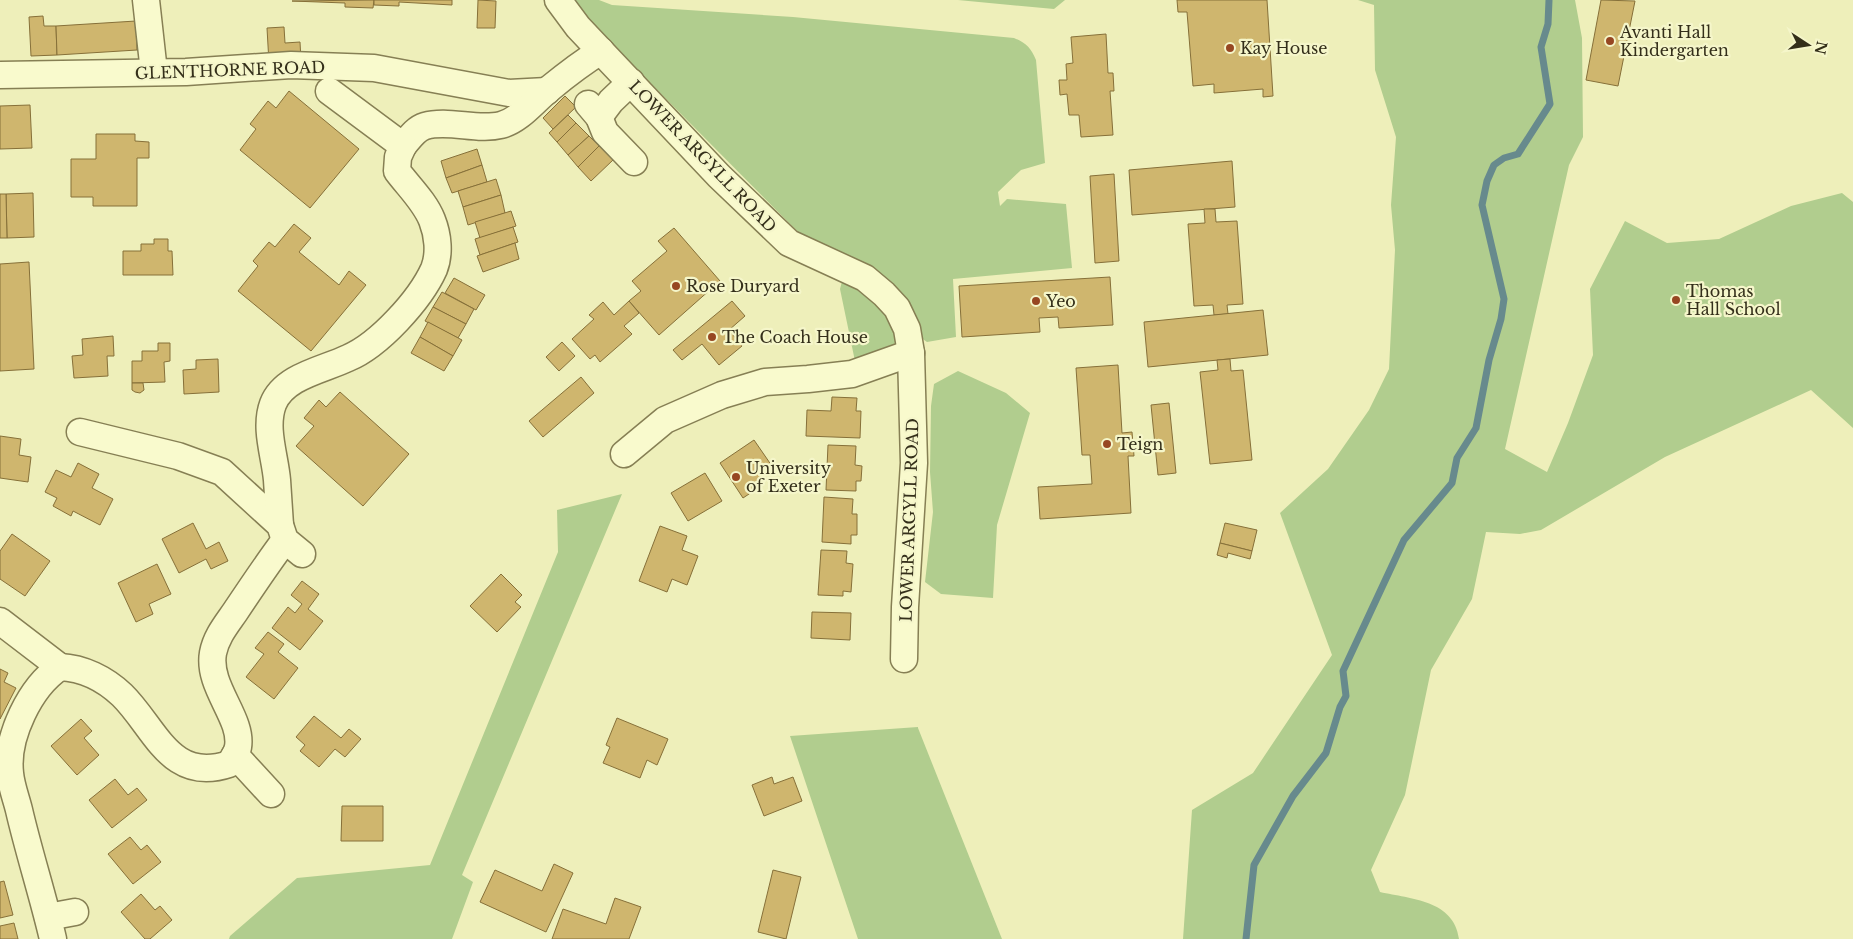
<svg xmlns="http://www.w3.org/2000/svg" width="1853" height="939" viewBox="0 0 1853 939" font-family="'Libre Baskerville',serif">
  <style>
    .green { fill: #b1cd8e }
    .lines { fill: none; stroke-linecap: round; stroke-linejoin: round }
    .stream { stroke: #678a8d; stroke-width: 7 }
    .building { fill: #cfb66e; stroke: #867039 }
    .street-casing { stroke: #867f54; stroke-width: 29 }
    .street { stroke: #f9facd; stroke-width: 26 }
    .poi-dot { fill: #974722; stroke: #f5f6ca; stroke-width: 2 }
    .labels { text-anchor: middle; stroke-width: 4.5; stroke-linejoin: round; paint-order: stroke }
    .poi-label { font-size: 16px; fill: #342f1a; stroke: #f5f6ca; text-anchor: start }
    .street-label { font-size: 16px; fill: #342f1a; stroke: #f5f6ca }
  </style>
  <rect width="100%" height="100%" fill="#eeefba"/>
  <g class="green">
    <path d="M568,0H599L612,5L793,17L1014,38C1026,43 1031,48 1036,60L1045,163L1021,170L998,192L1000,206L1007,199L1066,204L1072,268L953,279L956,337L927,342L916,334L896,338L891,357L856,366L840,289L848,259L799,233Z"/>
    <path d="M958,0H1065L1054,9Z"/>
    <path d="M1358,0H1575L1582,38L1583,137L1569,165L1505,449L1547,472L1568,423L1593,355L1590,289L1625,221L1667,243L1719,239L1791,206L1842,193L1853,202V428L1811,390L1665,457L1541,530L1520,534L1486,532L1472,599L1431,670L1405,795L1371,870L1380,892C1411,899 1454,900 1459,939H1183L1192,810L1253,773L1332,655L1280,513L1328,469L1369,410L1389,369L1395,250L1391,205L1396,137L1375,70L1374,5Z"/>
    <path d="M958,371L1006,393L1030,413L997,525L993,598L941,594L925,582L933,512L930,472L931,406L934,384Z"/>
    <path d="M622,494L462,875L473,882L452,939H229L230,936L297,878L430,865L558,552L557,510Z"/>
    <path d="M918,727V728L1002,939H858L790,736Z"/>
  </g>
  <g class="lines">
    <path class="stream" d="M1246,939L1254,865L1293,796L1326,753L1340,707L1346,696L1343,671L1404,540L1452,483L1457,458L1476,428L1489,360L1501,319L1504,299L1482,205L1487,181L1494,165L1504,158L1518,154L1550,104L1541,47L1548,24L1549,0"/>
  </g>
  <g class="building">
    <path d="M374,0L373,8L345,7V3L292,1Z"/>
    <path d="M374,0H452V5L399,2V6L374,5Z"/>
    <path d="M478,0L496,1L495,28H477Z"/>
    <path d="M1177,0H1267L1273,96L1263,97V89L1214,93V84L1193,86L1187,12H1178Z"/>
    <path d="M1601,0L1635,1L1618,86L1586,80Z"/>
    <path d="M43,16L44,26H56L57,55L31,56L29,17Z"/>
    <path d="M136,21L137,50L57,55L56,26Z"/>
    <path d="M284,27L285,43L300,42L301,61L269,63L267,28Z"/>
    <path d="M1106,34L1108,73H1113L1114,91H1110L1113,135L1081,137L1079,115H1069L1067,94L1060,95L1059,80H1067L1066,64L1073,63L1071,37Z"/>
    <path d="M289,91L359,149L310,208L240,150L256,129L250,124L268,101L276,108Z"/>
    <path d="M565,96L576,107L553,129L543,118Z"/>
    <path d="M30,105L32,148L0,149V106Z"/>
    <path d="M568,115L576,123L557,142L549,133Z"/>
    <path d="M576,123L589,136L568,155L557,142Z"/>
    <path d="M96,134H135V141L149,142V158H137V206H93V197H71V159H96Z"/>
    <path d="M589,136L599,146L578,167L568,155Z"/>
    <path d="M599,146L613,160L591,181L578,167Z"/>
    <path d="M477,149L482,165L446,178L441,161Z"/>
    <path d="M1232,161L1235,207L1132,215L1129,170Z"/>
    <path d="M482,165L487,182L452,193L446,178Z"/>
    <path d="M1114,174L1119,261L1095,263L1090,176Z"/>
    <path d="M496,179L501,195L463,207L458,191Z"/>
    <path d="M33,193L34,237L7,238L6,194Z"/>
    <path d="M0,194H6L7,238H0Z"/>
    <path d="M501,195L505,213L468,225L463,207Z"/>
    <path d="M1204,209H1215L1216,222L1237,221L1243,304L1227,305L1228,314L1214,315L1213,305L1194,306L1188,224L1205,223Z"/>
    <path d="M511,211L516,226L480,238L475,222Z"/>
    <path d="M294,224L311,238L299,252L339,285L349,271L366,285L311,351L238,291L258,266L253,261L269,242L275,247Z"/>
    <path d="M513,227L518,242L480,255L475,239Z"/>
    <path d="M674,228L720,281L659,335L629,301L641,291L632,281L667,251L658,241Z"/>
    <path d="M154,239H168V251H172L173,275H123V251H141V244H154Z"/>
    <path d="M515,243L519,259L483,272L477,256Z"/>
    <path d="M29,262L34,369L0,371V264Z"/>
    <path d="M1110,277L1113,325L1059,328L1058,317L1039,318L1040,332L962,337L959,286Z"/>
    <path d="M454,278L485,295L476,310L445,293Z"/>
    <path d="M442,292L474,309L466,324L433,307Z"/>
    <path d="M629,301L639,313L624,326L632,334L600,362L595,355L590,359L572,339L594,319L589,315L603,302L614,315Z"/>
    <path d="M732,301L745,316L729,330L742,346L719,365L702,344L682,360L673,350Z"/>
    <path d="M433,307L466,324L458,338L425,321Z"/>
    <path d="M1263,310L1268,355L1148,367L1144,322Z"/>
    <path d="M428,322L462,340L453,356L420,337Z"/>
    <path d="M113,336L114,356H107L108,376L74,378L72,356L83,355L82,339Z"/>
    <path d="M420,337L453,356L444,371L411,353Z"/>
    <path d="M562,342L575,356L559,371L546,357Z"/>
    <path d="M158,343H170V361L164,362L165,382L132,383V361H142V351H158Z"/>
    <path d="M218,359L219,392L184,394L183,370L196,369V360Z"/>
    <path d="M1230,359L1231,371L1243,370L1252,460L1210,464L1200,372L1218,370L1217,360Z"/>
    <path d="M1118,365L1122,433L1132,432L1134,456H1128L1131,513L1040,519L1038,487L1092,484L1090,455H1082L1076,368Z"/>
    <path d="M581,377L594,393L543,437L529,421Z"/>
    <path d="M132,383H143L144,390L140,393L135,392L132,390Z"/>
    <path d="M340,392L409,454L363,506L296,446L314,426L304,418L319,400L326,407Z"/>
    <path d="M832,397L857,398L856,411H861L860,438L806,436L807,410L831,411Z"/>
    <path d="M1169,403L1176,473L1158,475L1151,405Z"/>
    <path d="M0,436L21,439L19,455L31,457L28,482L0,478Z"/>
    <path d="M754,440L774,469L757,480L761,486L743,498L720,463Z"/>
    <path d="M828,445L856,446L855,465L862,466L861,481H856V491L826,490Z"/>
    <path d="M78,463L99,474L92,488L113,499L100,525L73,511L71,516L53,506L57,498L45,492L56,470L71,477Z"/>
    <path d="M705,473L722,501L688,521L671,493Z"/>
    <path d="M824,497L853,499L852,514H857V535H851V544L822,542Z"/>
    <path d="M193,523L206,549L219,542L228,561L211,569L206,559L179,573L162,539Z"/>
    <path d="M1225,523L1257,530L1252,551L1220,543Z"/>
    <path d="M660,526L687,536L682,550L698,556L687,585L672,579L667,592L639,581Z"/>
    <path d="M12,534L50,561L25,596L0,579V551Z"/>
    <path d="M1220,543L1252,551L1250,559L1228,553L1227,558L1217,555Z"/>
    <path d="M821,550L847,551L846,563L853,564L851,592L843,591V596L818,595Z"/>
    <path d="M157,564L171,594L149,604L153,614L136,622L118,583Z"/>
    <path d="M501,574L522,595L515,602L521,607L497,632L470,606Z"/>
    <path d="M302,581L319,594L308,609L323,621L300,650L272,628L288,607L295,613L302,604L291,595Z"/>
    <path d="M812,612L851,613L850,640L811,638Z"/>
    <path d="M268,632L284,644L278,652L298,668L274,699L246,677L264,654L255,648Z"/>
    <path d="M0,669L8,673L4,682L16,688L0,719Z"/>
    <path d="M314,716L341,738L349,729L361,739L345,757L335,749L319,767L300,751L305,745L296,737Z"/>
    <path d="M617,718L668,739L657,765L647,760L640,778L603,763L610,747L606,745Z"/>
    <path d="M81,719L92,731L84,738L99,755L77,775L51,746Z"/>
    <path d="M772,777L774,784L793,777L802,801L764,816L752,785Z"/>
    <path d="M115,779L128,795L137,788L147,800L112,828L89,800Z"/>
    <path d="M342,806H383V841H341Z"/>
    <path d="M130,837L141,850L147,845L161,862L133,884L108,854Z"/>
    <path d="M554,864L573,873L546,932L480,902L495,870L542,891Z"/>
    <path d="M773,870L801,877L786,939L758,932Z"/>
    <path d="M4,881L13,915L0,918V882Z"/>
    <path d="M141,894L155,910L160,906L172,920L150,939H145L121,912Z"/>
    <path d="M615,898L641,907L629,939H552L563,909L606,924Z"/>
    <path d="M14,923L18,939H0V926Z"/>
  </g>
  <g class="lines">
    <g class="street-casing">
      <g id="street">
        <path d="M146,0L154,72"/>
        <path d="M558,0L578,27L719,176L789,243L865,278L884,294L897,308L907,329L911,353L914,463L905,607L904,659"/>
        <path d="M0,75L186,72L291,65L374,68L509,93L547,91"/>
        <path d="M329,91L403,146C409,139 415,129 425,126C448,119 477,131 501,125C520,120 534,101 549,89C566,75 583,62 601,51"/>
        <path d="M588,104L599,117L605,132L634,162"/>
        <path d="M599,117L611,101L631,82"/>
        <path d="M80,432L178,456L222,472L280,525L285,540L302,554"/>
        <path d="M624,454L665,420L722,395L765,382L808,379L852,374L911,353"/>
        <path d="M280,525C279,510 278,495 277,480C275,456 264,428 273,404C284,376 323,370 348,358C379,345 420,300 434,269C440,254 438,235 432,220C425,202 409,187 397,171L398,157L403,146"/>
        <path d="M0,621L60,667"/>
        <path d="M60,667C83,668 105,679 122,695C155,727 170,784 229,764C233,759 237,753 238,747C243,718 207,687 213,653C216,637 226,625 235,612C251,588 267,564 285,540"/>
        <path d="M235,755L271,794"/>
        <path d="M48,917L75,912"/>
        <path d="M53,939C43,896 29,853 19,810C16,798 11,785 10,773C6,737 30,687 60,667"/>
      </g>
    </g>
    <use href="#street" class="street"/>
  </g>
  <g class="poi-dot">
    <circle cx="1610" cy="41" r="5"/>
    <circle cx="1230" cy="48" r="5"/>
    <circle cx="676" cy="286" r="5"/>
    <circle cx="1676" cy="300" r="5"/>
    <circle cx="1036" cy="301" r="5"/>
    <circle cx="712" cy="337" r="5"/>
    <circle cx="1107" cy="444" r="5"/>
    <circle cx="736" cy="477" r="5"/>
  </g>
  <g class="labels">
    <g class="poi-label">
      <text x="1620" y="38">Avanti Hall<tspan x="1620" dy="18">Kindergarten</tspan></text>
      <text x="1240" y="54">Kay House</text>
      <text x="686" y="292">Rose Duryard</text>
      <text x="1686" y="297">Thomas<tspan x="1686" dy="18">Hall School</tspan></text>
      <text x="1046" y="307">Yeo</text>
      <text x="722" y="343">The Coach House</text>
      <text x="1117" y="450">Teign</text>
      <text x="746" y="474">University<tspan x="746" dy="18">of Exeter</tspan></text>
    </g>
    <g class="street-label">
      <text transform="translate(230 70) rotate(-2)" y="6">GLENTHORNE ROAD</text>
      <text transform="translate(703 156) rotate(46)" y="6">LOWER ARGYLL ROAD</text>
      <text transform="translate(909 520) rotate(-88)" y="6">LOWER ARGYLL ROAD</text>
    </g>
  </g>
  <g transform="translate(1808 45) rotate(102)" stroke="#f5f6ca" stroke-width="4" paint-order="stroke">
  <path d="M0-4L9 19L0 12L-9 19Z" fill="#342f1a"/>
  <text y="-8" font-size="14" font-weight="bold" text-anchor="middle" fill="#342f1a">N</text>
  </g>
</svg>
